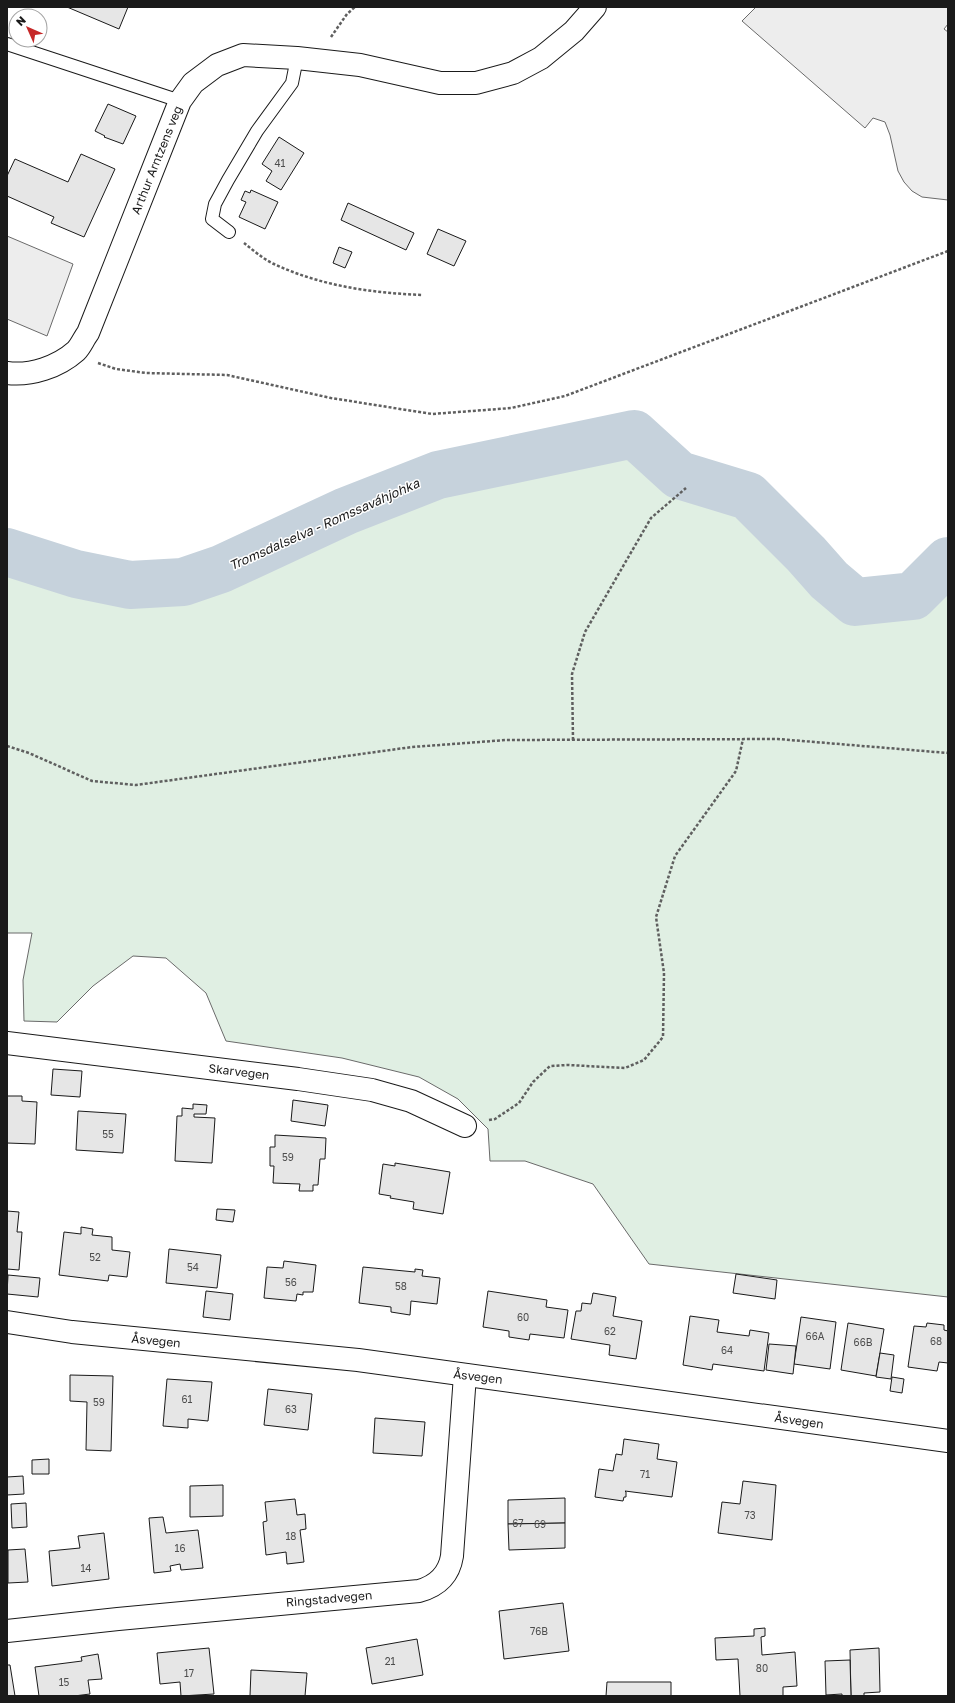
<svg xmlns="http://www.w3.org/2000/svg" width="955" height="1703" viewBox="0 0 955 1703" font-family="'Golos Text',sans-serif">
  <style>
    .green { fill: #e0efe3; stroke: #6a6a6a }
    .parking { fill: #ededed; stroke: #6a6a6a }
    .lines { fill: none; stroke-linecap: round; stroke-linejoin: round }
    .river { stroke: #c6d2dc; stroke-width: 48 }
    .building { fill: #e6e6e6; stroke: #1a1a1a }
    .lane-casing { stroke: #1a1a1a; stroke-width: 14 }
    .street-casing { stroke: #1a1a1a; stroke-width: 24 }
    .path { stroke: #5f5f5f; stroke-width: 2.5; stroke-dasharray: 3 2; stroke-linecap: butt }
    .lane { stroke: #fff; stroke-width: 12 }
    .street { stroke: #fff; stroke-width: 22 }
    .labels { text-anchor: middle; stroke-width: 3; stroke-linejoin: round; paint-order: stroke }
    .number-label { font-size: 10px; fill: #4d4d4d }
    .street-label { font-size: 12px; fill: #1a1a1a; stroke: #fff }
    .water-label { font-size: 13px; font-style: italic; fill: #1a1a1a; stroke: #fff }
  </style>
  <rect width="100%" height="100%" fill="#fff"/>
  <path class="green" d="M637,435L682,476L751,497L810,555L833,581L858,603L916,597L948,566V1297L649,1264L593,1184L525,1161H490L488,1129L458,1099L419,1077L342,1058L226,1041L206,993L166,958L133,956L93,986L57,1022L24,1021L23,980L32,933H7V551L79,574L133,586L186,583L224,569L349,512L441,475Z"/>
  <g class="parking">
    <path d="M756,7H948V24L944,29L948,32V200L922,197L912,191L904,182L898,171L890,135L885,122L873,118L865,128L742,21Z"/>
    <path d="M7,236L73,264L47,336L7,319Z"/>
  </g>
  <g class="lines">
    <path class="river" d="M7,552L76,574L130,585L183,582L221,569L346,511L438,475L634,434L679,475L748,496L806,554L829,580L855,602L913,596L948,561"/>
  </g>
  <g class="building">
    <path d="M67,7H128L119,29Z"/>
    <path d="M108,104L136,116L123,144L104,137L105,136L95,131Z"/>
    <path d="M279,137L304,153L281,190L266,181L272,171L262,164Z"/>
    <path d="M81,154L115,169L84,237L51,223L54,217L7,196V176L15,159L68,182Z"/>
    <path d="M251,190L278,202L265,229L239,217L246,202L241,200L245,191L250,193Z"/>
    <path d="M348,203L414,233L406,250L341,220Z"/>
    <path d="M438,229L466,241L454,266L427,254Z"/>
    <path d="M339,247L352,252L345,268L333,263Z"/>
    <path d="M53,1069L82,1071L80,1097L51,1095Z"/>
    <path d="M7,1096H22V1101L37,1102L35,1144L7,1143Z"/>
    <path d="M293,1100L328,1105L325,1126L291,1121Z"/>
    <path d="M193,1104L207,1105L206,1114H194V1117L215,1118L212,1163L175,1161L177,1116H182V1108L193,1109Z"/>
    <path d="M78,1111L126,1114L123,1153L76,1150Z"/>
    <path d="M275,1135L326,1138L325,1159H320L318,1185H313V1191H299L300,1184L273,1183L274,1166H270V1147H275Z"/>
    <path d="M395,1163L450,1172L443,1214L413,1209L414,1202L390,1198L391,1196L379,1194L383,1164L395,1166Z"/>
    <path d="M217,1209L235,1210L233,1222L216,1220Z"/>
    <path d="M7,1211L19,1212L17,1232H22L19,1270L7,1269Z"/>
    <path d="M81,1227L93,1229L92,1235L112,1237V1250L130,1252L127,1277L109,1275L108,1281L59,1275L64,1232L81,1234Z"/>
    <path d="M169,1249L221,1255L217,1288L166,1283Z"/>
    <path d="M284,1261L316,1265L313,1292H303V1295L297,1294L296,1301L264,1298L267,1267L283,1268Z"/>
    <path d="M363,1267L415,1272V1269L423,1270L422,1276L440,1278L437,1304L411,1301L410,1315L391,1312V1307L359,1303Z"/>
    <path d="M736,1274L777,1280L775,1299L733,1293Z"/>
    <path d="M8,1275L40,1278L38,1297L7,1294Z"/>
    <path d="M206,1291L233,1294L230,1320L203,1317Z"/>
    <path d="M488,1291L547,1300L546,1307L568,1310L564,1338L530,1334L529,1340L509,1337V1331L483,1327Z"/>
    <path d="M593,1293L616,1297L613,1316L642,1321L636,1359L609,1355L610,1345L571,1339L576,1311H581L582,1303L591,1304Z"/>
    <path d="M690,1316L719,1320L717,1332L749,1336L750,1330L769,1333L764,1371L713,1364L712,1370L683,1365Z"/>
    <path d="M801,1317L836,1322L830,1369L794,1364Z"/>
    <path d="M848,1323L884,1329L876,1376L841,1370Z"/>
    <path d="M927,1323L944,1325V1330L948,1331V1363L939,1362L937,1371L908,1367L914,1326L926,1327Z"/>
    <path d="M769,1344L796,1346L793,1374L766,1370Z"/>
    <path d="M880,1353L894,1355L891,1379L876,1377Z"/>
    <path d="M70,1375L113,1376L111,1451L86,1450L87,1402L70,1401Z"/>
    <path d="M892,1377L904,1379L902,1393L890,1391Z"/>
    <path d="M167,1379L212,1382L208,1421L188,1419V1428L163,1426Z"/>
    <path d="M268,1389L312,1394L308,1430L264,1425Z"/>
    <path d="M375,1418L425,1422L422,1456L373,1453Z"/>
    <path d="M624,1439L659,1444L657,1459L677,1462L672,1497L625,1491L626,1492V1497H624L623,1501L595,1497L599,1469L613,1471L616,1454L622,1455Z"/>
    <path d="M49,1459V1474H32V1460Z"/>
    <path d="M23,1476L24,1494L7,1495V1477Z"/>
    <path d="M743,1481L776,1485L772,1540L718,1533L722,1502L740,1504Z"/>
    <path d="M223,1485V1516L190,1517V1486Z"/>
    <path d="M565,1498V1523L508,1524V1500Z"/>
    <path d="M295,1499L297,1515L305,1514L306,1529L300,1530L304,1562L287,1564L286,1552L266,1555L263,1522L267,1521L265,1502Z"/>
    <path d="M26,1503L27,1527L12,1528L11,1504Z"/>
    <path d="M163,1517L166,1533L198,1530L203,1568L181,1570L180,1564L170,1566L171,1571L154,1573L149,1518Z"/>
    <path d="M565,1523V1548L509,1550L508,1524Z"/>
    <path d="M104,1533L109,1579L52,1586L49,1551L80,1548L78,1536Z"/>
    <path d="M25,1549L28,1582L8,1583V1550Z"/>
    <path d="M563,1603L569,1651L504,1659L499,1611Z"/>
    <path d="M765,1628V1636L761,1637L762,1655L795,1652L797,1686L783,1687V1696H740L738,1659L716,1660L715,1638L754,1636V1629Z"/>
    <path d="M417,1639L423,1675L372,1684L366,1648Z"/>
    <path d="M209,1648L214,1694L181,1696L180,1682L160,1684L157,1653Z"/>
    <path d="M879,1648L880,1692L864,1693V1696H851L850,1650Z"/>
    <path d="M98,1654L102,1679L88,1680L90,1694L74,1696H39L35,1667L82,1661L81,1657Z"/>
    <path d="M850,1660L851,1696H842V1694L826,1695L825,1661Z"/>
    <path d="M7,1665H10L15,1696H7Z"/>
    <path d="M251,1670L307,1673L305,1696H250Z"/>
    <path d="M607,1682H671V1696H606Z"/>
  </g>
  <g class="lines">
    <g class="lane-casing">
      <g id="lane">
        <path d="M7,44L180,101"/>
        <path d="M229,232L212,219L215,204L228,180L257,131L292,83L297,58"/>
      </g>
    </g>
    <g class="street-casing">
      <g id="street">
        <path d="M7,373C31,376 58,367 76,351C81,346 84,338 88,333L180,101L193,83L217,65L243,55L297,58L360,65L440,83H476L513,73L541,58L574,31L595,7"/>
        <path d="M7,1043L298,1079L372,1090L411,1101L465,1126"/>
        <path d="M7,1322L72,1332L358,1360L948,1441"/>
        <path d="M7,1631L118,1619L419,1591C437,1586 449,1575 452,1556L465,1375"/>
      </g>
    </g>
    <g class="path">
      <path d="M331,37L347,14L355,7"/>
      <path d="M244,243C253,250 263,259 274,264C321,286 372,293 423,295"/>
      <path d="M98,363L116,369L146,373L227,375L331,398L432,414L511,408L565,396L948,251"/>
      <path d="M573,740L572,674L585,632L651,518L686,488"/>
      <path d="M7,746L29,753L92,781L136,785L412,747L506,740L778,739L948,753"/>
      <path d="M489,1120L495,1119L519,1103L533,1082L550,1066L568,1065L625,1068L644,1060L663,1037L664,973L656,917L675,856L736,771L743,739"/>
    </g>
    <use href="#lane" class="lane"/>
    <use href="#street" class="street"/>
  </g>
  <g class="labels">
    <g class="number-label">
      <text x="280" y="167">41</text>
      <text x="108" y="1138">55</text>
      <text x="288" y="1161">59</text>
      <text x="95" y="1261">52</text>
      <text x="193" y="1271">54</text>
      <text x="291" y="1286">56</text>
      <text x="401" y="1290">58</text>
      <text x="523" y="1321">60</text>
      <text x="610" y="1335">62</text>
      <text x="815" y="1340">66A</text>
      <text x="936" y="1345">68</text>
      <text x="863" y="1346">66B</text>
      <text x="727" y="1354">64</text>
      <text x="187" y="1403">61</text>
      <text x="99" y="1406">59</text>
      <text x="291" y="1413">63</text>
      <text x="645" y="1478">71</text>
      <text x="750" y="1519">73</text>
      <text x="518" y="1527">67</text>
      <text x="540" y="1528">69</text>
      <text x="291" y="1540">18</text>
      <text x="180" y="1552">16</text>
      <text x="86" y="1572">14</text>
      <text x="539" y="1635">76B</text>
      <text x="390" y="1665">21</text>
      <text x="762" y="1672">80</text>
      <text x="189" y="1677">17</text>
      <text x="64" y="1686">15</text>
    </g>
    <g class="street-label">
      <text transform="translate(157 160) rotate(-68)" y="4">Arthur Arntzens veg</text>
      <text transform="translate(239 1072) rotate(7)" y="4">Skarvegen</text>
      <text transform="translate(156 1341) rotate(6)" y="4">Åsvegen</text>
      <text transform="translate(478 1377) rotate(7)" y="4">Åsvegen</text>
      <text transform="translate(799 1421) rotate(8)" y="4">Åsvegen</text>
      <text transform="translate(329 1599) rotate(-5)" y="4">Ringstadvegen</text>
    </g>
    <g class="water-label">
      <text transform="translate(324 524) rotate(-24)" y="5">Tromsdalselva - Romssaváhjohka</text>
    </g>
  </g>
  <rect width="955" height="1703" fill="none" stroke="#1a1a1a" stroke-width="16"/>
  <g transform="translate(28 28) rotate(315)"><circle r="19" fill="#ffffff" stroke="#a3a3a3"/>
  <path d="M0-3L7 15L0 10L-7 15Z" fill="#c62828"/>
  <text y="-6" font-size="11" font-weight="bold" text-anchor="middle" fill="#1a1a1a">N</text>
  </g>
</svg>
